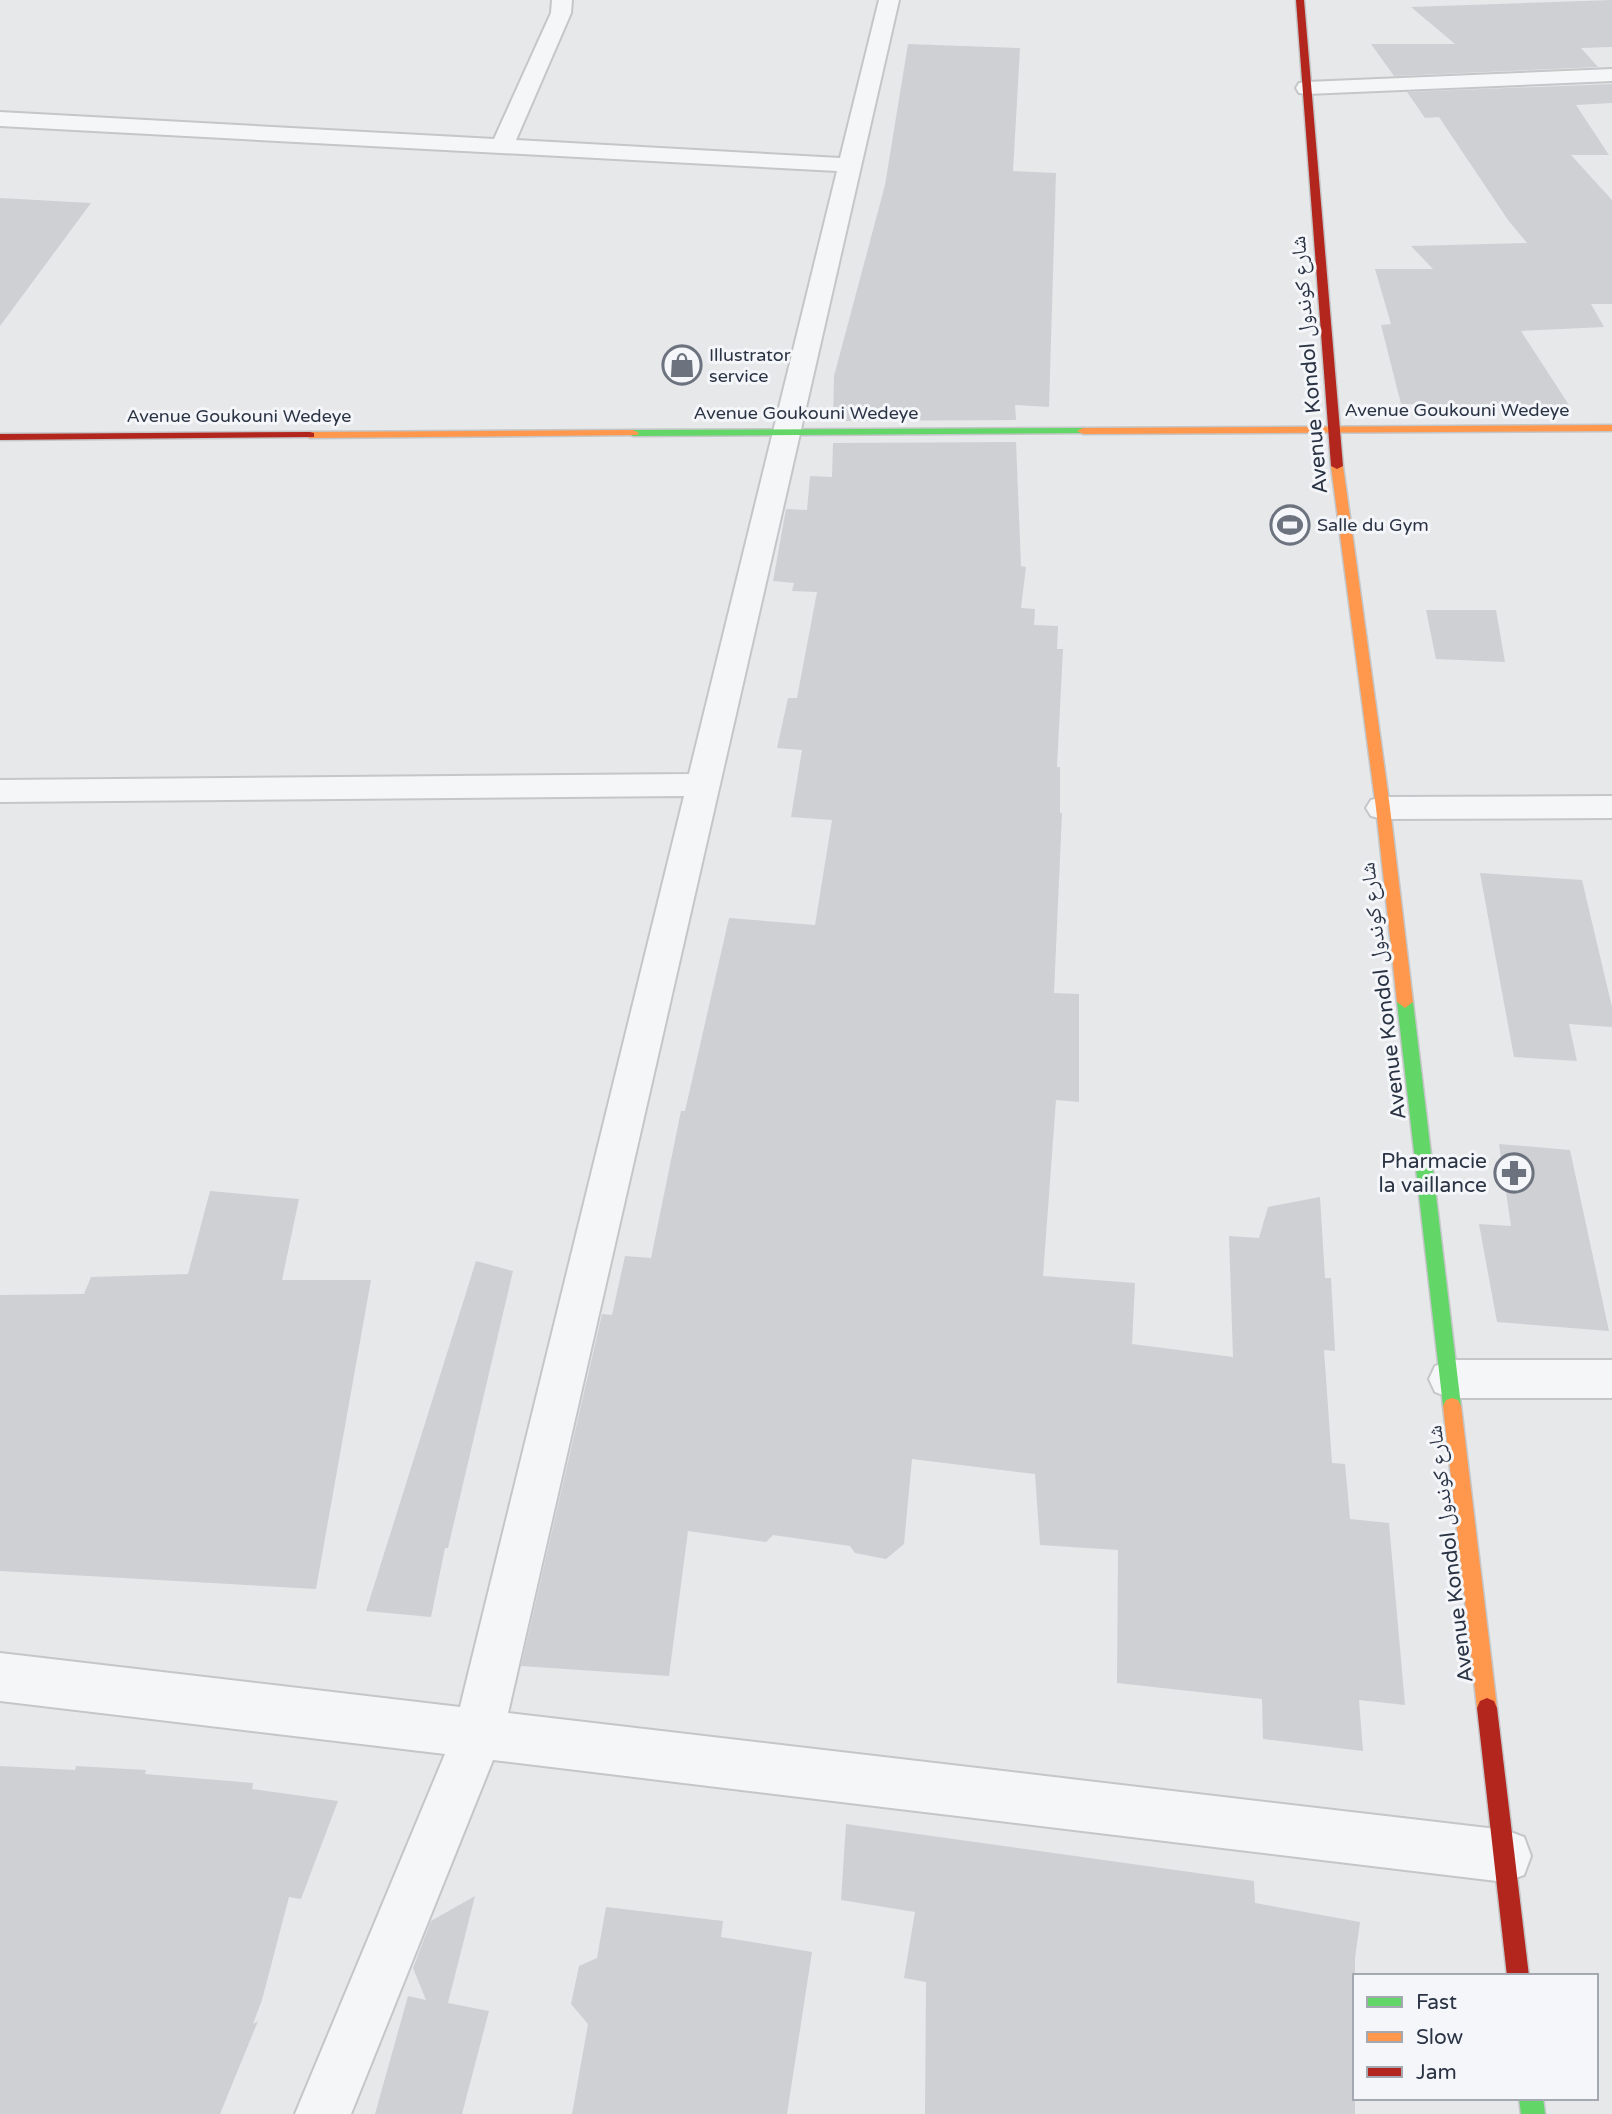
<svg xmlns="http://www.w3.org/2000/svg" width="1612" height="2114" viewBox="0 0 1612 2114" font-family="'Varela Round','Noto Naskh Arabic',sans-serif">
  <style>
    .building { fill: #ced0d3 }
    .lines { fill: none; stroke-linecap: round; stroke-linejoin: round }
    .street-casing { stroke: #c4c6c8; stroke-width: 4 }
    .fast-casing { stroke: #c4c6c8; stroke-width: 3 }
    .slow-casing { stroke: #c4c6c8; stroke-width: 3 }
    .jam-casing { stroke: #c4c6c8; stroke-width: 3 }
    .street { fill: #f5f6f7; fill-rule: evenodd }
    .fast { fill: #63d668; fill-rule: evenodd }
    .slow { fill: #ff974d; fill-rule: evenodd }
    .jam { fill: #b3261e; fill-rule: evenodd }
    .labels { text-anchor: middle; stroke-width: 6; stroke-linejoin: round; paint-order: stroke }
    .far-poi-label { font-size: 18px; fill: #2b3445; stroke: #f4f6f9; text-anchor: start }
    .far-street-label { font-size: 18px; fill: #2b3445; stroke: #f4f6f9 }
    .street-label { font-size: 21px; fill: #2b3445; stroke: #f4f6f9 }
    .poi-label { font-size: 21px; fill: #2b3445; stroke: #f4f6f9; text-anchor: end }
  </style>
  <rect width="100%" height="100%" fill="#e6e8ea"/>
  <g class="building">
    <path d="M1612,0V47L1581,48L1598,67L1394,76L1371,44H1455L1411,7Z"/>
    <path d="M908,44L1020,48L1013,171L1056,173L1049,407L1015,405L1016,420L833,421L834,376L885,185Z"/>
    <path d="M1612,84V103L1576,105L1609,155H1571L1612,200V304H1591L1604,327L1521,331L1569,405L1401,404L1381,325L1391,324L1375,269H1433L1411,246L1527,243L1508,220L1439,117L1425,118L1407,92Z"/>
    <path d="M0,198L91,203L0,326Z"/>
    <path d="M1016,442L1021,566L1026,567L1021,608L1035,609L1034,625L1058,626L1057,649H1063L1057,767H1060V813H1062L1054,993L1079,994V1102L1056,1100L1043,1276L1135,1283L1132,1344L1233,1357L1229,1236L1259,1238L1268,1207L1320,1197L1325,1278H1331L1335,1351L1324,1350L1332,1463L1345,1464L1350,1519L1389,1523L1405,1705L1359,1700L1363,1751L1263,1739L1262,1699L1117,1683L1118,1550L1040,1545L1035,1474L912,1459L904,1544L886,1559L855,1553L850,1546L773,1535L766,1542L688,1531L669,1676L521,1666L602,1314L612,1315L625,1256L651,1258L681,1111H685L729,918L815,925L832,820L791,817L802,750L777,748L788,698H797L817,592L792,591L794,583L773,581L786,509L807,510L810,476L832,477L833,443Z"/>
    <path d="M1426,610H1496L1505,662L1436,659Z"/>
    <path d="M1480,873L1582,880L1612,1007V1027L1569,1024L1577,1061L1514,1057Z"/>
    <path d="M1499,1144L1570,1150L1609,1331L1497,1322L1479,1224L1511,1226Z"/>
    <path d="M210,1191L299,1199L282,1280H371L316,1589L0,1571V1295L84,1294L91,1277L188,1274Z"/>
    <path d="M476,1261L513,1271L448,1548H445L431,1617L366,1611Z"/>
    <path d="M0,1766L75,1770L76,1766L146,1770L145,1774L253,1783L252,1789L338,1801L301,1899L289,1897L262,2000L253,2024L258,2021L220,2114H0Z"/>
    <path d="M846,1824L1254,1881L1255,1903L1360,1922L1355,1958V2114H925L926,1982L904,1978L915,1912L841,1900Z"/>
    <path d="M475,1896L448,2003L489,2011L462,2114H375L408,1996L426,2000L413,1968L431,1921Z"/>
    <path d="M606,1907L723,1921L721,1937L812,1952L787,2114H572L588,2024L571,2004L579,1966L597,1958Z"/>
  </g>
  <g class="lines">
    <g class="street-casing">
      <g id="street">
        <path d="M552,0H572L571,13L516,140L840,158L879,0H899L508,1713L1505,1830L1524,1837L1531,1856L1524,1875L1505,1882L493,1760L351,2114H295L445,1754L0,1701V1653L460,1707L684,796L0,802V780L689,774L837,171L0,126V112L494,139L551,13Z"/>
        <path d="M1612,69V81L1307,94L1299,93L1296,88L1299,83L1307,82Z"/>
        <path d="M1612,796V818L1383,819L1371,816L1366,808L1371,800L1383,797Z"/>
        <path d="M1451,1360H1612V1398H1451L1435,1392L1429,1379L1435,1366Z"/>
      </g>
    </g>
    <g class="fast-casing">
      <g id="fast">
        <path d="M1083,428L1087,429V433L633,436L627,433L633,430Z"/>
        <path d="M1405,996L1413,1002L1461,1406L1458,1412L1452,1414L1446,1412L1443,1406L1397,1002Z"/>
        <path d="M1519,2098H1543L1545,2114H1521Z"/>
      </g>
    </g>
    <g class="slow-casing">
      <g id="slow">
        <path d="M1612,425V431L1083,434L1077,431L1083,428Z"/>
        <path d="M633,430L639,433L637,435L310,438L304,435L310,432Z"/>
        <path d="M1337,463L1343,466L1390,808L1413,1002L1405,1008L1397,1002L1376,808L1331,466Z"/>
        <path d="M1452,1398L1458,1400L1461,1406L1497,1708L1494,1715L1487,1718L1480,1715L1477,1708L1443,1406L1446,1400Z"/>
      </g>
    </g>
    <g class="jam-casing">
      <g id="jam">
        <path d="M1296,0H1304L1343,466L1337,469L1331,466Z"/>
        <path d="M310,432L314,433V437L0,440V434Z"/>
        <path d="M1487,1698L1494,1701L1497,1708L1529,1976H1507L1477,1708L1480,1701Z"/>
      </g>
    </g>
    <use href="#street" class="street"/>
    <use href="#fast" class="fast"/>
    <use href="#slow" class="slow"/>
    <use href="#jam" class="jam"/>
  </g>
  <defs>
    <g id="shop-ring" transform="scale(2.0125)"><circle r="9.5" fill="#f4f6f9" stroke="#6c737f" stroke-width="1.5"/><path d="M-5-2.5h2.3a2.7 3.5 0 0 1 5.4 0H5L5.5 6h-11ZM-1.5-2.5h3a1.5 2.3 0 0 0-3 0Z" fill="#6c737f"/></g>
    <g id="stadium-ring" transform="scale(2.0125)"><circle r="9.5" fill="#f4f6f9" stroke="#6c737f" stroke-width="1.5"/><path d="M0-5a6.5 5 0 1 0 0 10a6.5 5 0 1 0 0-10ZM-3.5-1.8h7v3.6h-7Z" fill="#6c737f"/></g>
    <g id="pharmacy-ring" transform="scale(2.0125)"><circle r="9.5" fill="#f4f6f9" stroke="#6c737f" stroke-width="1.5"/><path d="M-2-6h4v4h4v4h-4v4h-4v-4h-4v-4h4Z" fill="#6c737f"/></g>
  </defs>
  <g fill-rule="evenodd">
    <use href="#shop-ring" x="682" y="365"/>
    <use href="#stadium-ring" x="1290" y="525"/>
    <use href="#pharmacy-ring" x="1514" y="1173"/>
  </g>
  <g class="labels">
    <g class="far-poi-label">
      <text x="709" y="361">Illustrator<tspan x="709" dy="21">service</tspan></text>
      <text x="1317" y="531">Salle du Gym</text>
    </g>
    <g class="far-street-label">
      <text x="1457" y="416">Avenue Goukouni Wedeye</text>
      <text x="806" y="419">Avenue Goukouni Wedeye</text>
      <text x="239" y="422">Avenue Goukouni Wedeye</text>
    </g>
    <g class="street-label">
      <text transform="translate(1309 365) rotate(-95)" y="7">Avenue Kondol شارع كوندول</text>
      <text transform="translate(1383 991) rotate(-97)" y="7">Avenue Kondol شارع كوندول</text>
      <text transform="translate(1450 1554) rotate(-97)" y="7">Avenue Kondol شارع كوندول</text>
    </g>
    <g class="poi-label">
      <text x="1487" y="1168">Pharmacie<tspan x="1487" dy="24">la vaillance</tspan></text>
    </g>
  </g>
  <rect x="1353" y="1974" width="245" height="126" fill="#f4f6f9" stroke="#a4a8b1" stroke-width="2"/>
  <rect x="1367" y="1997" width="35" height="10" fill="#63d668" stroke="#a4a8b1" stroke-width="2"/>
  <text x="1416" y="2009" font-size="21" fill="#2b3445">Fast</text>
  <rect x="1367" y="2032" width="35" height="10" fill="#ff974d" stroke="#a4a8b1" stroke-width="2"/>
  <text x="1416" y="2044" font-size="21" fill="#2b3445">Slow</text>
  <rect x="1367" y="2067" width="35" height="10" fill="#b3261e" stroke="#a4a8b1" stroke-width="2"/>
  <text x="1416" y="2079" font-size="21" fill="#2b3445">Jam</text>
</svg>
